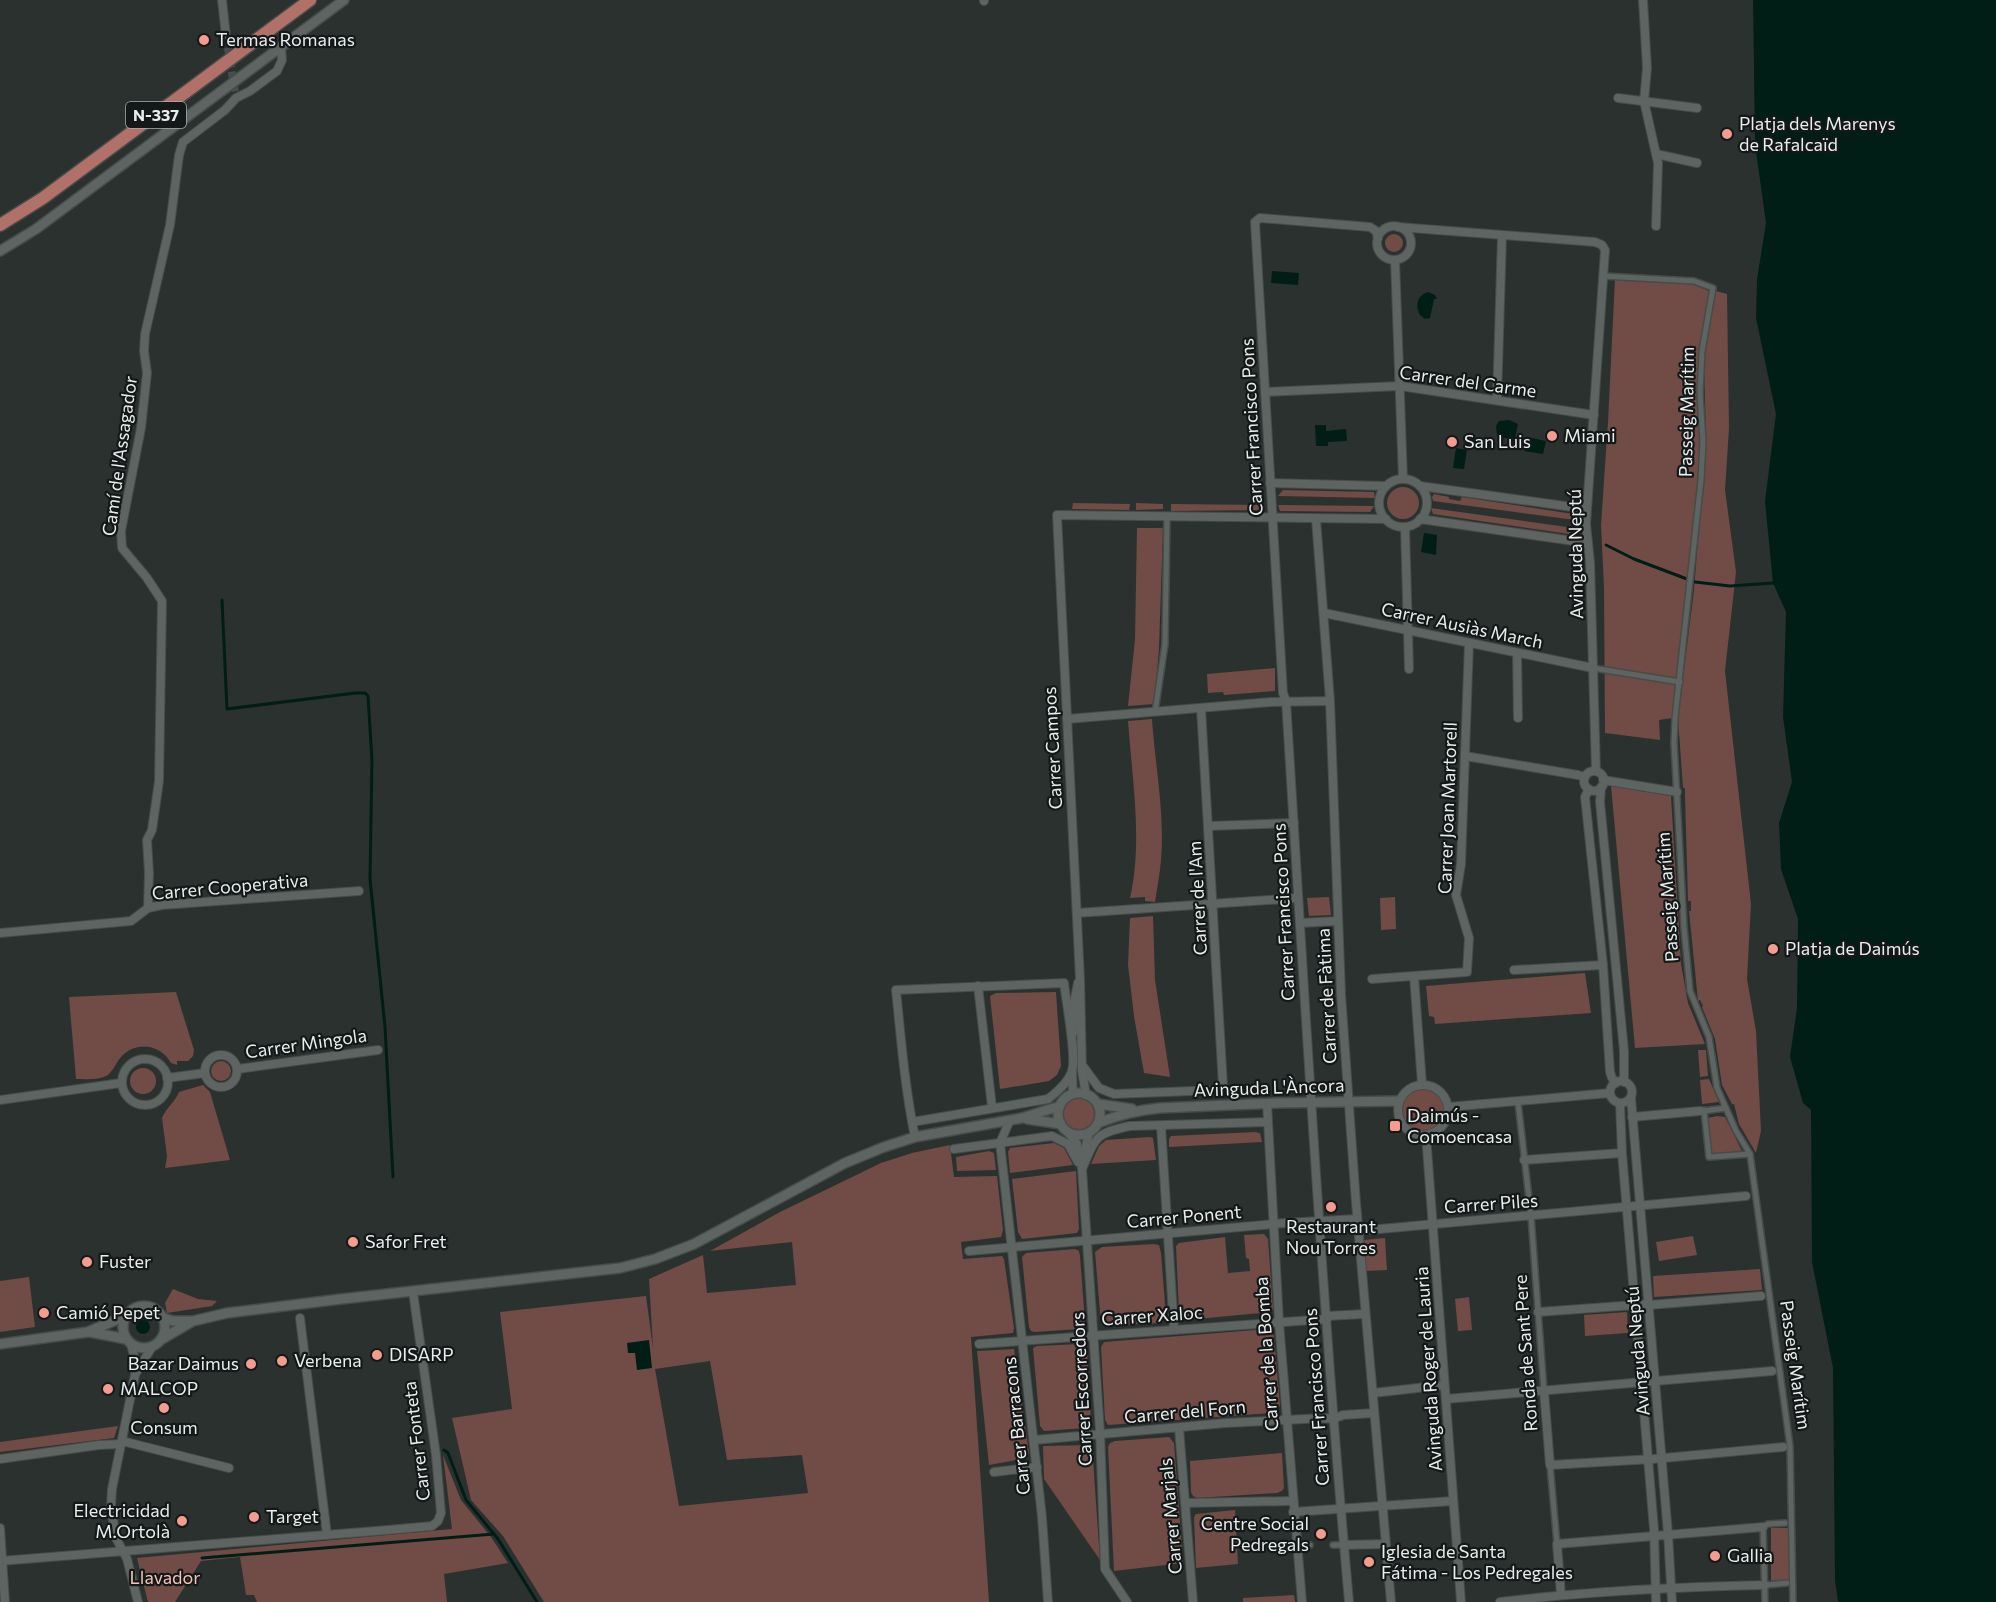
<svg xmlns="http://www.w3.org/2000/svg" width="1996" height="1602" viewBox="0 0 1996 1602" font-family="Commissioner,sans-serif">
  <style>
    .green { fill: #714b46; fill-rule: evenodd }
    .water { fill: #001e16 }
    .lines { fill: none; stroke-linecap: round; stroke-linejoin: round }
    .stream { stroke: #001e16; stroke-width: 3 }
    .minor-tunnel { stroke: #474d4b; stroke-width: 8; stroke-dasharray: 8 4; stroke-linecap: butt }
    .pedestrian-casing { stroke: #464c4a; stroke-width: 8 }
    .minor-casing { stroke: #464c4a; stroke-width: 10 }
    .tertiary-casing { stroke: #464c4a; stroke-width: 12 }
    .trunk-casing { stroke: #464c4a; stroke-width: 15 }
    .pedestrian { stroke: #5d6462; stroke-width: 5 }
    .minor { stroke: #5d6462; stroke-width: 8 }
    .tertiary { stroke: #5d6462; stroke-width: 9 }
    .trunk { stroke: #b27168; stroke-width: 12 }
    .poi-dot { fill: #f59c90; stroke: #151818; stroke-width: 2 }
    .labels { text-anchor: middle; stroke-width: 4.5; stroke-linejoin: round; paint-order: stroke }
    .shield { fill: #151818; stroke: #a9acac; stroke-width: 1.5 }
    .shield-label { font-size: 16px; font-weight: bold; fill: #e8eceb }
    .poi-label { font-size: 18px; fill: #e8eceb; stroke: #151818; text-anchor: start }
    .street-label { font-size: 18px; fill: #e8eceb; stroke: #151818 }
    .park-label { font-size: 18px; fill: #f5c2ba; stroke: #151818 }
  </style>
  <rect width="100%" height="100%" fill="#2b312f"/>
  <g class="green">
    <circle cx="1394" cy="243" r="9"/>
    <path d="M1615,279L1692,284L1709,291L1701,342L1698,372L1701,438L1680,682L1672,718L1659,720L1660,740L1605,733L1604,588L1601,525L1608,422Z"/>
    <path d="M1716,291L1727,294L1729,428L1725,490L1736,572L1725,671L1751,904L1747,979L1756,1031L1761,1131L1756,1153L1739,1124L1734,1104H1732L1722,1085L1715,1039L1702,1007L1703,1006L1700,1000L1698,1001L1689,911H1691V901H1688L1685,795V788H1683L1678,718L1694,590L1706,438L1704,361L1707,329Z"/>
    <circle cx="1403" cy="503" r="16"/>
    <path d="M1283,490L1374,492L1375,498L1278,496Z"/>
    <path d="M1434,494L1449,497V499L1460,501L1462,497L1573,514L1575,520L1433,501L1432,497Z"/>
    <path d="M1073,503L1130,504L1129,510L1072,509Z"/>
    <path d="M1136,503L1163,504V509L1136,510Z"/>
    <path d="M1171,504L1264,505L1265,508L1262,510L1171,511Z"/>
    <path d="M1278,505L1374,506L1370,512L1280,511Z"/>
    <path d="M1431,508L1574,528L1569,534L1433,514Z"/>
    <path d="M1137,528H1163L1159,649L1154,704L1128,706L1135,639Z"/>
    <path d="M1275,668V691L1224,695L1223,692L1208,693L1207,674Z"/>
    <path d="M1152,719C1155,765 1165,813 1161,860C1160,874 1157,888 1155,902L1145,901V897L1130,898C1143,841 1132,779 1128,721Z"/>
    <path d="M1611,786L1671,796L1681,964L1688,1003L1705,1044L1635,1048Z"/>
    <path d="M1329,897L1331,915L1309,916L1307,898Z"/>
    <path d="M1395,897L1396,929L1381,930L1380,898Z"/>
    <path d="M1153,916L1155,980L1170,1077L1144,1073L1134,1016L1128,965L1130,918Z"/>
    <path d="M1585,973L1591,1013L1435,1024L1434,1017L1429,1016L1426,986Z"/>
    <path d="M176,992L194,1050L193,1056L188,1061H177V1065L171,1063C161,1045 138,1041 123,1055C116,1061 113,1074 104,1077C96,1080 84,1079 76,1079L69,997Z"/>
    <path d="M1056,992L1061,1066L1057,1075L1049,1081L1000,1089L990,996L996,993Z"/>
    <path d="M1698,1050H1706L1708,1076L1700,1077Z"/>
    <circle cx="221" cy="1071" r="10"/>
    <circle cx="143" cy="1081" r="13"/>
    <path d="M1709,1079L1719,1102L1702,1104L1700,1080Z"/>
    <circle cx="1423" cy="1110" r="25"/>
    <path d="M203,1085L210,1092L230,1160L165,1168L167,1156L162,1118C166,1108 175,1102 179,1092Z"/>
    <circle cx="1079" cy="1114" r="21"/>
    <path d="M1717,1116L1725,1117L1743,1153L1710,1155L1708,1118Z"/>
    <path d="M1255,1132L1260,1133L1262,1142L1169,1147V1139L1171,1136Z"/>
    <path d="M1150,1137L1153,1138L1156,1160L1091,1164L1099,1146L1106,1140Z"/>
    <path d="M1054,1143L1064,1148L1073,1165L1010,1173L1008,1152L1010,1148Z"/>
    <path d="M950,1145L954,1177L997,1176L1003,1230L1001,1237L961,1242L963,1259L1002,1256L1004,1259L1014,1328L1013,1333L971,1337L989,1602H544L503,1536L471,1500L452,1418L512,1409L500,1312L646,1296L653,1348L649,1279L703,1255L707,1293L796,1285L792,1242L710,1251L780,1212L881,1163L912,1153ZM710,1361L727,1460L802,1455L808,1493L679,1506L655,1369Z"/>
    <path d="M989,1151L994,1153L996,1170L957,1171L956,1157Z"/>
    <path d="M1076,1171L1079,1229L1077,1233L1022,1239L1018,1232L1012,1179Z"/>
    <path d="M1264,1234L1268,1239L1273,1308L1271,1312L1187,1320L1182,1318L1179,1313L1176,1246L1179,1243L1225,1237L1228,1273L1250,1271L1249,1259L1246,1258L1244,1235Z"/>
    <path d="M1693,1236L1697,1255L1659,1261L1656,1242Z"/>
    <path d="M1385,1238L1387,1270L1366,1271L1364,1240Z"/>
    <path d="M1154,1244L1159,1245L1161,1253L1166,1317L1159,1323L1105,1326L1101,1324L1095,1252L1102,1247Z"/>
    <path d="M1075,1249L1079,1251L1080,1256L1085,1322L1079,1329L1035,1332L1031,1331L1029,1327L1022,1257L1026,1253Z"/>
    <path d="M1760,1269L1762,1290L1654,1297L1653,1276Z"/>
    <path d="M29,1277L35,1327L0,1332V1281Z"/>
    <path d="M173,1289L198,1299L217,1301L212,1306L167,1313L165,1303Z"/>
    <path d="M1469,1297L1472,1330L1458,1331L1455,1299Z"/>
    <path d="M1627,1312L1628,1333L1585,1336L1584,1315Z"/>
    <path d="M1268,1329L1272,1331L1274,1336L1280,1405L1278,1410L1271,1413L1108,1425L1105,1420L1101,1347L1104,1342Z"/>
    <path d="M1080,1344L1085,1345L1087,1349L1091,1423L1085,1428L1044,1431L1040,1426L1033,1348L1037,1346Z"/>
    <path d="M1014,1349L1029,1453L1027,1458L989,1465L977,1351Z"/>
    <path d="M118,1426L114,1438L0,1452V1442Z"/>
    <path d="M1169,1437L1174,1443L1183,1563L1114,1571L1108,1447L1110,1443L1115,1441Z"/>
    <path d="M1092,1445L1100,1560L1044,1479L1043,1446Z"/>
    <path d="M1282,1453L1284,1488L1282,1491L1277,1493L1197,1498L1193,1496L1191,1492L1190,1461Z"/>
    <path d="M443,1455L461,1500L491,1537L508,1563L444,1574L447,1602H257L254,1595H246L240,1557L201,1561L175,1602H148L137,1558L452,1529Z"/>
    <path d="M1235,1510L1238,1564L1196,1568L1194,1517L1196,1514Z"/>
    <path d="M1771,1528H1788L1790,1580L1771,1581Z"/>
    <path d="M1294,1595L1295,1602H1243V1598Z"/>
  </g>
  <g class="water">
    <path d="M1753,0H1996V1602H1838L1835,1580L1833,1368L1812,1262L1811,1110L1803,1103L1790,1057L1797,1008L1798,919L1781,869L1779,823L1792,782L1783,717L1786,612L1773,583L1765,501L1776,414L1756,318L1757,279L1766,223L1755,144Z"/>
    <path d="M1272,271L1299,273L1298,285L1271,283Z"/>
    <path d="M1428,292L1435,295L1437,299H1434L1430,318L1425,319L1420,315C1415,306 1417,295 1428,292Z"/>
    <path d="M1509,420L1518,424L1515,438H1502L1497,435L1496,426L1499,421Z"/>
    <path d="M1315,425H1326V431L1346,429L1347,441L1328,442V446H1316Z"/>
    <path d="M1527,437L1546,441L1543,454L1524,451Z"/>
    <path d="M1456,448L1467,450L1464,469L1453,468Z"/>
    <path d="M1424,533L1437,535L1436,555L1421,552Z"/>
    <circle cx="143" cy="1327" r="7"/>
    <path d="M649,1340L652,1368L637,1370L635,1353H628L627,1343Z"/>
  </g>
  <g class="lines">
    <g class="stream">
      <path d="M1606,545L1634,559L1687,579"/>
      <path d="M1695,582L1730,586L1773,583"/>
      <path d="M222,600L227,709L355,693H365L368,696L372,760L370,879L385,1027L393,1177"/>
      <path d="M444,1450L448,1453L466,1500L498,1539L537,1602"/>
      <path d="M202,1558L494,1534"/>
    </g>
    <path class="minor-tunnel" d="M226,36L236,98"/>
    <g class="pedestrian-casing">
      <g id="pedestrian">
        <path d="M1603,276L1694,281L1713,288L1702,351L1700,394L1703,442L1701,480L1675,718L1674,743L1684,928L1690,991L1709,1037L1717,1088L1736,1131L1750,1154L1790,1446L1793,1602"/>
        <path d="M1593,668L1680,682"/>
        <path d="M1155,712L1165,644L1167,517"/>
        <path d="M1518,1102L1531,1216L1544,1391"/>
        <path d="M1704,1110L1709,1157L1750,1154"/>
        <path d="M1703,1111L1726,1108"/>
        <path d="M1550,1465L1557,1544"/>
        <path d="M1333,1545H1344"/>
        <path d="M1296,1546L1310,1545"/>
        <path d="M1765,1585L1787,1583"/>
        <path d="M1765,1602L1763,1527L1768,1524L1785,1523"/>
      </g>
    </g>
    <g class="minor-casing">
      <g id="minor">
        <path d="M222,0L226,36"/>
        <path d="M1643,0L1647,68L1644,101L1658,163L1656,226"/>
        <path d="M984,1V0"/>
        <path d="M1618,98L1697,108"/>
        <path d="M1656,154L1697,163"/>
        <circle cx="1394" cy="243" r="17"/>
        <path d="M1398,227L1595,242L1602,245L1605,250L1586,524L1590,562L1596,771"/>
        <path d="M1395,260L1403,479"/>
        <path d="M1265,392L1400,386L1594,415"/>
        <path d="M1497,400L1502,236"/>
        <circle cx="1403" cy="503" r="24"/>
        <path d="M1270,483L1386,486"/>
        <path d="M1420,486L1587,509"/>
        <path d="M1316,519L1330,701L1341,994L1356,1203L1391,1602"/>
        <path d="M1420,519L1588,543"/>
        <path d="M1405,527L1409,669"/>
        <path d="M1324,613L1593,668"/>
        <path d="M1517,653L1518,718"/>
        <path d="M1067,719L1271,702L1330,701"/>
        <path d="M1465,756L1578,775L1585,777"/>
        <circle cx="1594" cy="781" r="10"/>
        <path d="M1603,780L1677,792"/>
        <path d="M1601,787L1600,802L1624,1051V1082"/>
        <path d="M1589,789L1585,797L1603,965L1610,1072L1612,1078L1616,1083"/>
        <path d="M1209,826L1294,823"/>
        <path d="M148,908L149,873L147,840L152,830L159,781L162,601L147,578L122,548L121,531L141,428L147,373L144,351L145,334L170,225L179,155L183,142L225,110L236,98L250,91L277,71L282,60L281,46"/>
        <path d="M1077,913L1298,898"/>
        <path d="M1300,923L1338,921"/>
        <path d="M0,933L131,921L148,908L162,905L359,891"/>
        <path d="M1514,970L1603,965"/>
        <path d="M1414,976L1422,1084"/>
        <path d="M1372,979L1467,972L1469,938L1456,895L1461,864L1469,643"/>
        <path d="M978,986L992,1107"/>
        <path d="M1073,1033V1008L1078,983"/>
        <circle cx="221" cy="1071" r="16"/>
        <circle cx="145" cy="1082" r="23"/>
        <path d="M1082,1065L1099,1088L1114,1094L1218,1090L1223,1086L1201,708"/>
        <path d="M238,1069L378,1050"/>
        <path d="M1072,1070L1073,1094"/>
        <path d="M167,1078L205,1073"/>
        <circle cx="1621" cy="1092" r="11"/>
        <circle cx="1423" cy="1110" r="25"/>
        <path d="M1086,1095L1082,1071L1080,979L1057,515L1386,519"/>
        <path d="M1631,1098L1668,1534L1672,1602"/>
        <path d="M0,1100L121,1083"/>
        <path d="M1267,1103L1279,1322L1302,1602"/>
        <path d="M1620,1103L1622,1153L1654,1529L1656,1602"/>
        <path d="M1448,1107L1610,1093"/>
        <path d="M1632,1117L1700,1111"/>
        <path d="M1010,1120L1000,1143L1042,1517L1048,1602"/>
        <path d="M912,1122L1048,1099C1057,1092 1068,1083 1072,1071C1077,1057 1066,1001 1064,983L896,990C901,1039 905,1089 915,1137"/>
        <path d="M1161,1126L1174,1330"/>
        <path d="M1067,1131L1077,1144L1082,1169L1100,1432L1105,1569L1127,1602"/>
        <path d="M1426,1135L1461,1602"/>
        <path d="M954,1149L1052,1136L1068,1144L1078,1162"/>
        <path d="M1083,1158L1089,1133"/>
        <path d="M1524,1160L1622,1153"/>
        <path d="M1082,1169C1096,1137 1095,1133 1130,1126L1268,1122"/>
        <path d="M1358,1231L1746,1196"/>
        <path d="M969,1251L1285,1223L1357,1219"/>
        <path d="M1649,1305L1761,1296"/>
        <path d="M1538,1312L1649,1304"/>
        <path d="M1326,1316L1365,1314"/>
        <path d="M300,1318L327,1535"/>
        <path d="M131,1344L135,1360V1375L112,1489L111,1507L116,1538L127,1559L138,1602"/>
        <path d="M979,1344L1327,1319"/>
        <path d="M136,1373L152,1347"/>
        <path d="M1544,1391L1550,1465L1653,1459L1783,1447"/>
        <path d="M1373,1393L1444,1385"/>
        <path d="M1446,1399L1772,1371"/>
        <path d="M1179,1428L1193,1602"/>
        <path d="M1034,1440L1226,1423L1324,1418L1333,1419L1343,1415L1374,1413"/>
        <path d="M122,1441L229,1468"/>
        <path d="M0,1459L99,1445L121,1444"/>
        <path d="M994,1472L1037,1467"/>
        <path d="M1185,1503L1292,1501"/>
        <path d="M1293,1512L1453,1501"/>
        <path d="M0,1528L5,1602"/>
        <path d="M1344,1545L1385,1544"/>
        <path d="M0,1561L388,1530L432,1526L438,1521L441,1513L436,1455L413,1292"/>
        <path d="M1561,1595L1557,1544L1763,1527"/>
        <path d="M1349,1602C1322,1302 1305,1002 1286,701L1283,693L1255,222L1260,218L1370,227L1376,231L1378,238"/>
        <path d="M1500,1602C1588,1591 1676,1587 1765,1585"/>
      </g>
    </g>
    <g class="tertiary-casing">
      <g id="tertiary">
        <path d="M0,251L36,229L344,0"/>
        <circle cx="1079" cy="1114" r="21"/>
        <path d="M1098,1104L1132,1109"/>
        <path d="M1027,1119L1061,1124"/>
        <path d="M1098,1123C1118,1115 1138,1110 1160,1108L1277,1103L1399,1101"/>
        <circle cx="144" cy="1327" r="21"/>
        <path d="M163,1318L173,1321H193L227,1313L341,1299L620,1268L655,1259L694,1244L845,1163L884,1147L915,1137L1022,1118L1060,1106"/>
        <path d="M90,1332L126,1339"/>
        <path d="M162,1339L191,1322"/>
        <path d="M0,1344L88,1332L125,1316"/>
      </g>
    </g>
    <g class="trunk-casing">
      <path id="trunk" d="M0,225L43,198L310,0"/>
    </g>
    <use href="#pedestrian" class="pedestrian"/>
    <use href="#minor" class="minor"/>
    <use href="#tertiary" class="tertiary"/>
    <use href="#trunk" class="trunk"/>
  </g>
  <g class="poi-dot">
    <circle cx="204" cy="40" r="6"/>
    <circle cx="1727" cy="134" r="6"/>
    <circle cx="1552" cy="436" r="6"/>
    <circle cx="1452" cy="442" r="6"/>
    <circle cx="1773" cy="949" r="6"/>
    <rect x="1389" y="1120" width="12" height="12" rx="3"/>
    <circle cx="1331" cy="1207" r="6"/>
    <circle cx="353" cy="1242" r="6"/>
    <circle cx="87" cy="1262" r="6"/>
    <circle cx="44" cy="1313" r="6"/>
    <circle cx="377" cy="1355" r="6"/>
    <circle cx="282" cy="1361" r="6"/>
    <circle cx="251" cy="1364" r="6"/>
    <circle cx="108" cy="1389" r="6"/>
    <circle cx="164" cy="1408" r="6"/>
    <circle cx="254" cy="1517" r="6"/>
    <circle cx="182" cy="1521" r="6"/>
    <circle cx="1321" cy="1534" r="6"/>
    <circle cx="1715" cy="1556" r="6"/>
    <circle cx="1369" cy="1562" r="6"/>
  </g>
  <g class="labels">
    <rect class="shield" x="126" y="102" width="60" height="26" rx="4.5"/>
    <g class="shield-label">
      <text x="156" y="121">N-337</text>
    </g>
    <g class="poi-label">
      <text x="216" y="46">Termas Romanas</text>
      <text x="1739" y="130">Platja dels Marenys<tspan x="1739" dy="21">de Rafalcaïd</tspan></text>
      <text x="1564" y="442">Miami</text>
      <text x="1464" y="448">San Luis</text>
      <text x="1785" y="955">Platja de Daimús</text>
      <text x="1407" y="1122">Daimús -<tspan x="1407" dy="21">Comoencasa</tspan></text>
      <text x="1331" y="1233" text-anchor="middle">Restaurant<tspan x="1331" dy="21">Nou Torres</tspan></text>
      <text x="365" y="1248">Safor Fret</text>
      <text x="99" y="1268">Fuster</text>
      <text x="56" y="1319">Camió Pepet</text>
      <text x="389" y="1361">DISARP</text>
      <text x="294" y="1367">Verbena</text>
      <text x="239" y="1370" text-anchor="end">Bazar Daimus</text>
      <text x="120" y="1395">MALCOP</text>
      <text x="164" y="1434" text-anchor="middle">Consum</text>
      <text x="170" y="1517" text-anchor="end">Electricidad<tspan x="170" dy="21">M.Ortolà</tspan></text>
      <text x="266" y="1523">Target</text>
      <text x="1309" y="1530" text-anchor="end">Centre Social<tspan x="1309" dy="21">Pedregals</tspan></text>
      <text x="1381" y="1558">Iglesia de Santa<tspan x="1381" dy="21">Fátima - Los Pedregales</tspan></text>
      <text x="1727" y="1562">Gallia</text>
    </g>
    <g class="street-label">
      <text transform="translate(1468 382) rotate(8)" y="6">Carrer del Carme</text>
      <text transform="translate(1687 412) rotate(-89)" y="6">Passeig Marítim</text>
      <text transform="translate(1252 427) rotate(-93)" y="6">Carrer Francisco Pons</text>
      <text transform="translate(120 456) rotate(-82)" y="6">Camí de l'Assagador</text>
      <text transform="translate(1576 554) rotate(-91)" y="6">Avinguda Neptú</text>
      <text transform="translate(1462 626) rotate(12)" y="6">Carrer Ausiàs March</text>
      <text transform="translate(1053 748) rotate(-93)" y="6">Carrer Campos</text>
      <text transform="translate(1448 808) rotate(-88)" y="6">Carrer Joan Martorell</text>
      <text transform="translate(230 887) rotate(-5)" y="6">Carrer Cooperativa</text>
      <text transform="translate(1668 897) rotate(-94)" y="6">Passeig Marítim</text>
      <text transform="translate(1198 898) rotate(-93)" y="6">Carrer de l'Am</text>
      <text transform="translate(1284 912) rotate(-93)" y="6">Carrer Francisco Pons</text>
      <text transform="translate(1327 996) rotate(-93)" y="6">Carrer de Fàtima</text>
      <text transform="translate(306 1044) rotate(-8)" y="6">Carrer Mingola</text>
      <text transform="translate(1269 1088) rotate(-2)" y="6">Avinguda L'Àncora</text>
      <text transform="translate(1491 1204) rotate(-4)" y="6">Carrer Piles</text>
      <text transform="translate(1184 1217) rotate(-5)" y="6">Carrer Ponent</text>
      <text transform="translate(1152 1316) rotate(-4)" y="6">Carrer Xaloc</text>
      <text transform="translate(1638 1351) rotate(-95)" y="6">Avinguda Neptú</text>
      <text transform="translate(1526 1353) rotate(-94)" y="6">Ronda de Sant Pere</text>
      <text transform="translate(1267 1354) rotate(-94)" y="6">Carrer de la Bomba</text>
      <text transform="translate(1795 1365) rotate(82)" y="6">Passeig Marítim</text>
      <text transform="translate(1429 1369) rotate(-94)" y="6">Avinguda Roger de Lauria</text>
      <text transform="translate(1082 1389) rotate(-93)" y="6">Carrer Escorredors</text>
      <text transform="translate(1317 1397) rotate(-94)" y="6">Carrer Francisco Pons</text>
      <text transform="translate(1185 1412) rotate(-5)" y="6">Carrer del Forn</text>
      <text transform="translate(1017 1426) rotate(-96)" y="6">Carrer Barracons</text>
      <text transform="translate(417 1441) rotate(-97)" y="6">Carrer Fonteta</text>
      <text transform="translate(1171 1516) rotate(-95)" y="6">Carrer Marjals</text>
    </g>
    <g class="park-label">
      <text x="165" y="1584">Llavador</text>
    </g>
  </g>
</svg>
